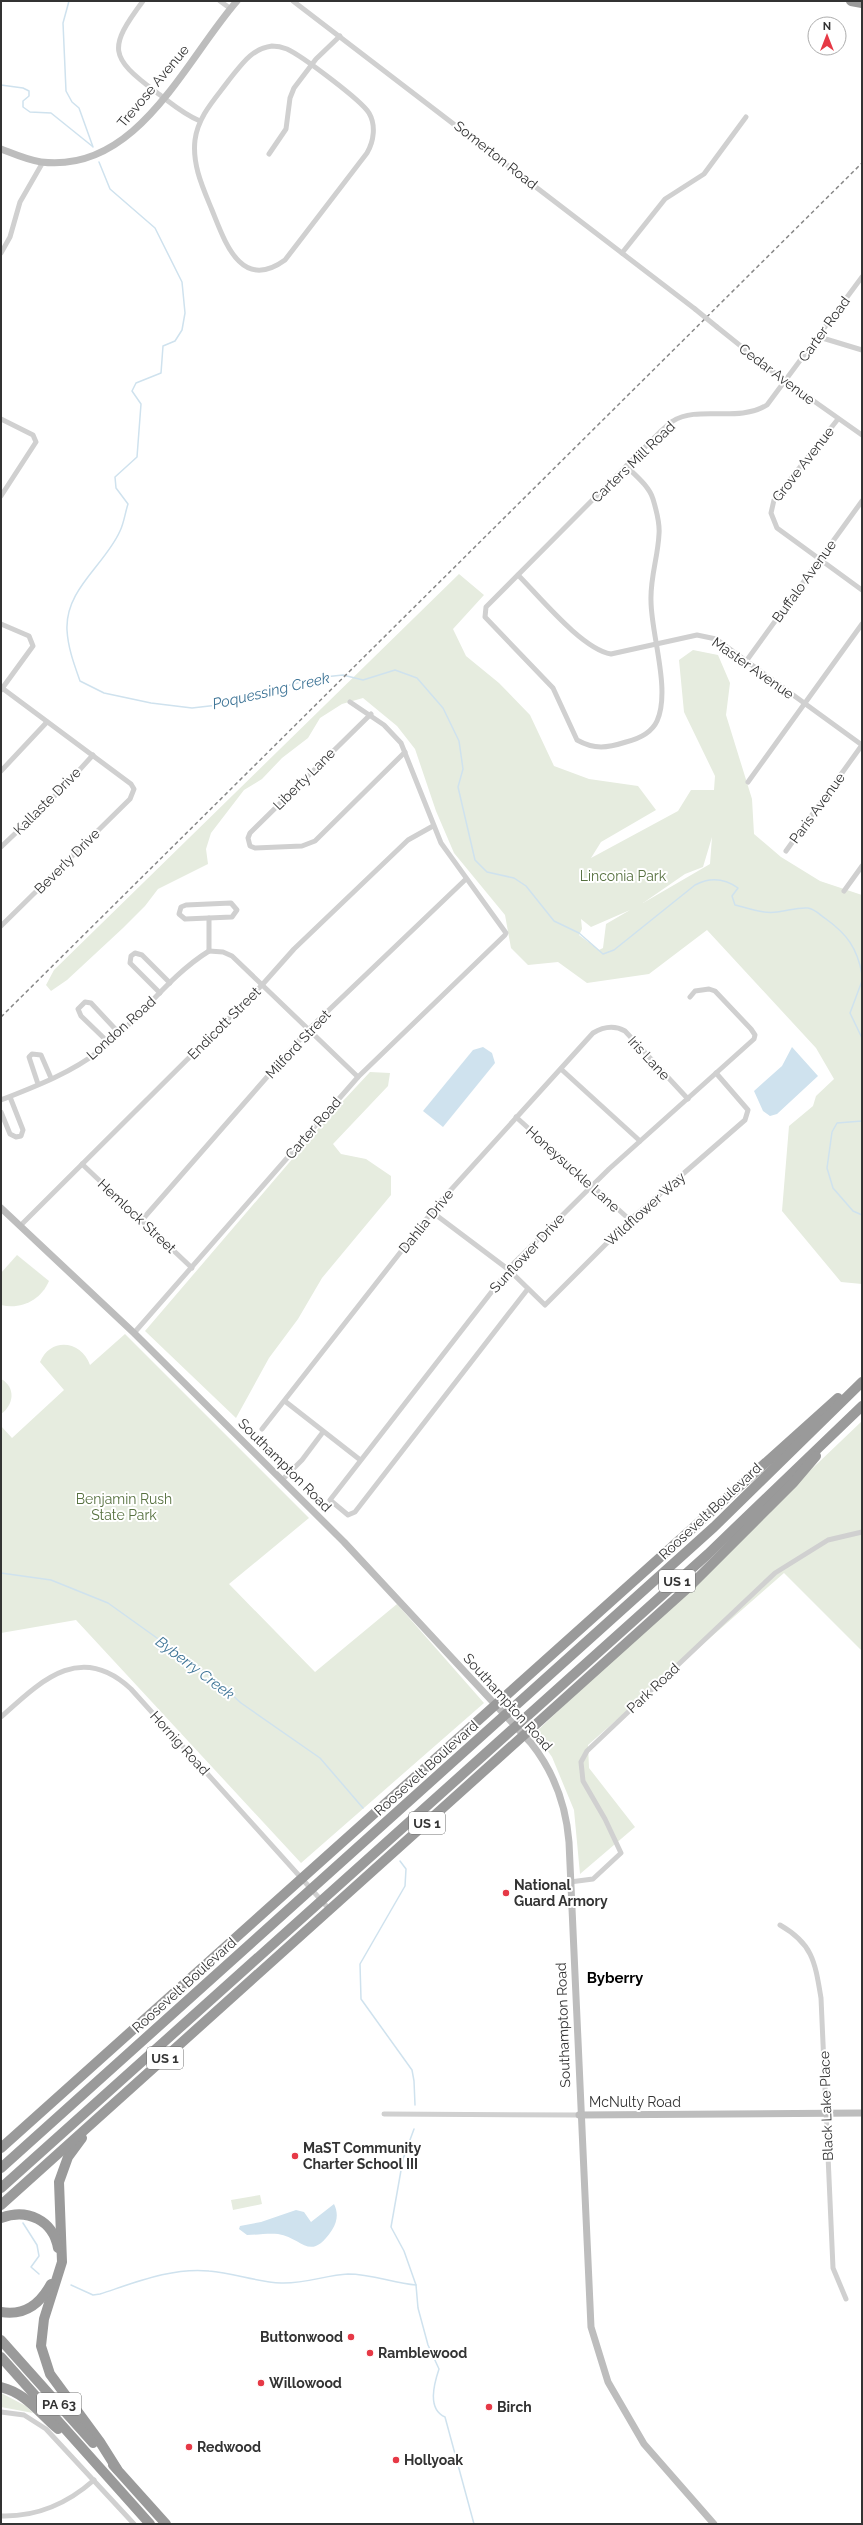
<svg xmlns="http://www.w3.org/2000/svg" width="863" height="2525" viewBox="0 0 863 2525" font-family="Raleway,sans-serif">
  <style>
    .green { fill: #e6ecdf; fill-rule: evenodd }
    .water { fill: #cfe2ee }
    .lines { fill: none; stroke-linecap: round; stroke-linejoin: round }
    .stream { stroke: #cfe2ee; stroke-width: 1.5 }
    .street { stroke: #d0d0d0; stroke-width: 5 }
    .secondary { stroke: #bdbdbd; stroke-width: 7 }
    .highway { stroke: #9a9a9a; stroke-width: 10 }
    .rail { stroke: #888; stroke-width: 1.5; stroke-dasharray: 4 3; stroke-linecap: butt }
    .street-bridge { stroke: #d0d0d0; stroke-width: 5 }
    .poi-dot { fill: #e63946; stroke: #fff; stroke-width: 1.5 }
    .labels { text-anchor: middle; stroke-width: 4; stroke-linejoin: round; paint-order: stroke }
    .shield { fill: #fff; stroke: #707070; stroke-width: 1 }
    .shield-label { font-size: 13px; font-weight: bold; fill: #333 }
    .street-label { font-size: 14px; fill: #333; stroke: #fff }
    .park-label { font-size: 14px; fill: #56703f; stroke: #fff }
    .poi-label { font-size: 14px; font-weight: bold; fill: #333; stroke: #fff; text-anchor: start }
    .water-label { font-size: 15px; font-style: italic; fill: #3f7597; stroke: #fff }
    .neighbourhood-label { font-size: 15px; font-weight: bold; fill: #000; stroke: #fff }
  </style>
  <rect width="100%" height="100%" fill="#fff"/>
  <g class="green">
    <path d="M459,574L484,595L453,629L466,656L499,683L530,715L554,766L589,779L638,786L656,810L601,842L591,858L678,811L691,790H714L715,776L684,712L679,660L693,650L718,655L730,683L726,715L752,799L754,834L781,857L820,881L862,895V1284L841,1282L782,1211L789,1126L813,1106L816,1096L834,1079L816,1048L707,930L649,974L587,983L558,962L528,965L511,948L505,915L454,853L436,811L415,749L397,726L363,698L342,704L320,718L308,738L282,758L262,779L244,790L211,833L206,849L208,864L158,889L145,906L123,928L67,980L51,991L46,985L54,970ZM712,837L710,864L643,903L685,874L703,867ZM630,910L606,924L603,948L599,950L579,935L582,929L581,919L591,927Z"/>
    <path d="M370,1072L390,1073L388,1086L333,1144L341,1154L366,1159L391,1176V1195L322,1278L298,1319L269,1358L236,1418L145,1331L329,1116Z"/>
    <path d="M17,1255L49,1281C41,1300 21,1310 1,1305V1273Z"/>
    <path d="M125,1334L309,1518L229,1584L315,1672L397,1604L484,1703L301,1863L76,1620L1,1633V1426L12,1438L64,1390L40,1362C51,1336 82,1341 90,1365Z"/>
    <path d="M1,1379C16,1387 14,1405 1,1414Z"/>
    <path d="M862,1421V1651L784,1573L588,1745L589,1768L635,1827L580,1874L574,1810L552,1757L535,1733Z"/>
    <path d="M260,2195L262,2204L233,2210L231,2200Z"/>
    <path d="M1,2393L26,2406L33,2413L1,2407Z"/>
  </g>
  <g class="water">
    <path d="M483,1047L492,1053L495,1063L443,1127L423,1111L473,1050Z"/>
    <path d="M792,1047L818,1076L777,1114L770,1116L763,1111L754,1091L782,1066Z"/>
    <path d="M334,2204C338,2212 338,2221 332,2230C310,2263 303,2238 278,2234C268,2233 257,2235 247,2235L239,2229L240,2226L261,2222L296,2210L304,2212L311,2222Z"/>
  </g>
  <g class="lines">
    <g class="stream">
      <path d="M69,1L63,23L66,91L72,102L79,108L93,147"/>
      <path d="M1,85L23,88L29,91V96L23,101V107L30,112L51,113L92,146"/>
      <path d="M99,162L110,189L155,228L182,282L185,313L182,330L175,341L163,346L161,373L136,383L132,391L141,404L137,457L115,477L116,488L128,504C125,513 124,523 120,531C105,565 65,589 67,630C68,648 74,664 80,681L104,693L151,703L192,708L218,705L315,678L343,675L363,680L395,670L417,678L443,708L459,741L463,769L458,787L475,860L487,872L514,878L526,886L554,921L579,933L603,954L614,950L695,885C710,877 724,878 738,888L732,896L735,905C749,908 762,914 777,912C787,911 798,907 808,908C815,909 820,915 826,919C847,934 857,948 862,974"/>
      <path d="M862,981L850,1013L862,1038"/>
      <path d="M862,1121L837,1123L832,1132L827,1168L833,1188L853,1211L862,1215"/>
      <path d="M1,1573L51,1580L108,1603L217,1681L241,1703L320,1758L363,1808"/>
      <path d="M400,1861L406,1869L405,1886L360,1964L361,1999L412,2070L414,2081L415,2105"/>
      <path d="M414,2129L403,2159L391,2227L404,2251L416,2285L418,2308L428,2345L439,2369C434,2384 427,2409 445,2417L474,2524"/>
      <path d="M23,2223L37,2245L39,2256L31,2267L39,2274"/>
      <path d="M71,2285L93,2295L100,2294C134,2283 173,2267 209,2271C234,2273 257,2282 281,2283C305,2284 326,2275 348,2274C372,2274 393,2283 416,2285"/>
    </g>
    <g class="street">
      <path d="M143,1C108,48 109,57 156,92C171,103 183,114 200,121"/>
      <path d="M220,1L231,9"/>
      <path d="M293,1L695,309"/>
      <path d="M272,46C278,46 282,47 287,49C302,56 361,100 369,113C376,125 374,141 367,153L285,260C241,292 225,242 212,210C203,188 192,165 195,140C198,116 215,99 229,80C242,64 251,49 272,46Z"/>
      <path d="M269,154L286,129L290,98L294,88L316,59L340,36"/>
      <path d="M1,253L10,237L20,202L43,162"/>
      <path d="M622,253L665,199L704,174L746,117"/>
      <path d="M717,327L777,375L862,435"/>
      <path d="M819,337L862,350"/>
      <path d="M1,419L33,435L36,442L1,496"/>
      <path d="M838,419L774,500L771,513L777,528L862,590"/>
      <path d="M626,466C635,475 649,486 653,499C656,509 660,524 659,534C658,557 650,578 651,601C651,634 671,690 657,721C651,734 638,739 626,742C607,748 595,750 577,740L553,688L485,617L486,607L661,431C665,428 668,424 673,421C698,405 738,423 767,405L862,277"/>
      <path d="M518,575C540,597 582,649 611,654L697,635L716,639L862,745"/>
      <path d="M1,624L29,636L33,646L1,690"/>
      <path d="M747,660L862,501"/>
      <path d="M371,714L250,833L248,838L250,846L255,848L302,846L315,841L405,752"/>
      <path d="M1,771L47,722"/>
      <path d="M748,782L862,624"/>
      <path d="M1,847L63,788L93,755"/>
      <path d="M786,851L862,745"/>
      <path d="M844,891L862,866"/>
      <path d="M231,903L237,910L232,917L185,919L179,914L181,907L186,905Z"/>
      <path d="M209,918V951"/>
      <path d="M1,926L130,799L134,789L131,784L2,688"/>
      <path d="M209,951L223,952L232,956L358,1077"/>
      <path d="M160,993L130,963L131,956L135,953L142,955L170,983"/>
      <path d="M109,1043L81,1016L78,1009L85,1002L91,1003L119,1033"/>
      <path d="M561,1069L640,1141"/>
      <path d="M38,1084L29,1057L32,1054L41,1055L51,1078"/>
      <path d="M1,1100C34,1087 71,1073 99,1051C139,1021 167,977 209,951"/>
      <path d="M1,1112L10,1134L16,1137L21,1136L23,1130L10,1097"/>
      <path d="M516,1117L630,1220"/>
      <path d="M82,1164L192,1268"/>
      <path d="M432,1212L509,1270L545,1305L630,1220L745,1120L748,1110L716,1073"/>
      <path d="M142,1220L309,1029L466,879"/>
      <path d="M20,1226L262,985L294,949L408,840L433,826"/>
      <path d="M527,1290L355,1512L348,1515L330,1500L514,1263L609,1169L754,1039L755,1035L751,1029L715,991L709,989L695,991L690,997"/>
      <path d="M134,1333L358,1077L505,935L506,933L441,843L401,743L384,725L350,702"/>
      <path d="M286,1402L359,1459"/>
      <path d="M262,1429L439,1203L593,1033C603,1027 614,1025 625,1031L688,1099"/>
      <path d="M282,1480L302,1460L323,1432"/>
      <path d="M1,1717C40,1682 80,1641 131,1689L330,1910"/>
      <path d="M570,1882L593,1879L621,1853L605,1819L583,1781L581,1762L587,1751L775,1573L828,1540L862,1532"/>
      <path d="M780,1925C813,1944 815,1962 821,1998L833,2268L846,2299"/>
      <path d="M384,2114L579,2115"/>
      <path d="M1,2412L24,2415L46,2429L134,2524"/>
      <path d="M1,2516C37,2517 67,2504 94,2480"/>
    </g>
    <g class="secondary">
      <path d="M1,149C14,154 27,160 41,162C137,174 184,62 237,1"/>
      <path d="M1,1208L134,1333L344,1542L531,1743C554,1772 566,1805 569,1842L591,2327L608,2382L644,2444L714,2524"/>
      <path d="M579,2115L862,2113"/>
    </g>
    <g class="highway">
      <path d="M851,1L862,3"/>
      <path d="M82,2138L68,2157L59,2182L62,2262L44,2319L41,2346L50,2374L100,2442L117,2469"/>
      <path d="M1,2148L838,1398"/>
      <path d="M1,2168L714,1527L862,1382"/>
      <path d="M1,2188L708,1554L862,1406"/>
      <path d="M1,2205L692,1584L793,1483L816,1456"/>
      <path d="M1,2218C27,2208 53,2220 58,2248"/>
      <path d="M1,2312C25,2316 40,2304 51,2284"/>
      <path d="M1,2340L93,2443"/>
      <path d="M1,2357L150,2524"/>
      <path d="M1,2387C26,2393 39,2413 58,2429"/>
      <path d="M113,2465L166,2524"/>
    </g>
    <path class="rail" d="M1,1017L862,163"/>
    <path class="street-bridge" d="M695,309L717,327"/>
  </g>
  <g class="poi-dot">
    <circle cx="506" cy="1893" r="4"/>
    <circle cx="295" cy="2156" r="4"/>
    <circle cx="351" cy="2337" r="4"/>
    <circle cx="370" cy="2353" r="4"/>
    <circle cx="261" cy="2383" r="4"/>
    <circle cx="489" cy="2407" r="4"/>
    <circle cx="189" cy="2447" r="4"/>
    <circle cx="396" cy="2460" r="4"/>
  </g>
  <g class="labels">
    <g class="shield">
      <rect x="659" y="1570" width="36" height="22" rx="3"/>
      <rect x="409" y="1812" width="36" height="22" rx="3"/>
      <rect x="147" y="2047" width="36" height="22" rx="3"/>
      <rect x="37" y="2393" width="44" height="22" rx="3"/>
    </g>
    <g class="shield-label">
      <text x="677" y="1586">US 1</text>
      <text x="427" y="1828">US 1</text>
      <text x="165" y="2063">US 1</text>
      <text x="59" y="2409">PA 63</text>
    </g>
    <g class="street-label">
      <text transform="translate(153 86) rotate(-50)" y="5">Trevose Avenue</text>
      <text transform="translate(496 155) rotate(38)" y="5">Somerton Road</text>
      <text transform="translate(824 329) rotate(-54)" y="5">Carter Road</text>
      <text transform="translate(777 374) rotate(37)" y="5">Cedar Avenue</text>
      <text transform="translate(633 462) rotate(-44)" y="5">Carters Mill Road</text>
      <text transform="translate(803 464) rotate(-52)" y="5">Grove Avenue</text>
      <text transform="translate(804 581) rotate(-54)" y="5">Buffalo Avenue</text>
      <text transform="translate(753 668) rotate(35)" y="5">Master Avenue</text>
      <text transform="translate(304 779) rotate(-45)" y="5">Liberty Lane</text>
      <text transform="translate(47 801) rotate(-45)" y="5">Kallaste Drive</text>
      <text transform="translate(817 808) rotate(-54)" y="5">Paris Avenue</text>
      <text transform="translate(67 861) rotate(-45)" y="5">Beverly Drive</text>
      <text transform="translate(224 1023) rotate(-45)" y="5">Endicott Street</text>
      <text transform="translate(121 1028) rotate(-42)" y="5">London Road</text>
      <text transform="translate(298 1044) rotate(-47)" y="5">Milford Street</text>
      <text transform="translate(649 1058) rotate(47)" y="5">Iris Lane</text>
      <text transform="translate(313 1128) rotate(-49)" y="5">Carter Road</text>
      <text transform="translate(573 1169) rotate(42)" y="5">Honeysuckle Lane</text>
      <text transform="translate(645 1209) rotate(-42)" y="5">Wildflower Way</text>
      <text transform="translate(137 1216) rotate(43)" y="5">Hemlock Street</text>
      <text transform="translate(426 1221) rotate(-51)" y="5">Dahlia Drive</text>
      <text transform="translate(527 1253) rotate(-47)" y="5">Sunflower Drive</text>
      <text transform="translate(285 1465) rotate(45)" y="5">Southampton Road</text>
      <text transform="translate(710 1511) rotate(-43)" y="5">Roosevelt Boulevard</text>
      <text transform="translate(653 1688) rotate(-43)" y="5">Park Road</text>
      <text transform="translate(508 1702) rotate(48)" y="5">Southampton Road</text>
      <text transform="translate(180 1743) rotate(48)" y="5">Hornig Road</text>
      <text transform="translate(426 1768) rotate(-42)" y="5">Roosevelt Boulevard</text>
      <text transform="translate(184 1985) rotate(-42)" y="5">Roosevelt Boulevard</text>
      <text transform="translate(563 2025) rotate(-92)" y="5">Southampton Road</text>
      <text x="635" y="2107">McNulty Road</text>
      <text transform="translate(826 2106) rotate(-92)" y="5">Black Lake Place</text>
    </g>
    <g class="park-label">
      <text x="623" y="881">Linconia Park</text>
      <text x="124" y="1504">Benjamin Rush<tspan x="124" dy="16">State Park</tspan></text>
    </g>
    <g class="poi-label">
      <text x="514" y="1890">National<tspan x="514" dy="16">Guard Armory</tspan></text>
      <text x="303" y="2153">MaST Community<tspan x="303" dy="16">Charter School III</tspan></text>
      <text x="343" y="2342" text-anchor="end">Buttonwood</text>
      <text x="378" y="2358">Ramblewood</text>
      <text x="269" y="2388">Willowood</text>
      <text x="497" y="2412">Birch</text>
      <text x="197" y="2452">Redwood</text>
      <text x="404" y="2465">Hollyoak</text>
    </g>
    <g class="water-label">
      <text transform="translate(271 691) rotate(-13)" y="5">Poquessing Creek</text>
      <text transform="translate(195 1668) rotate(37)" y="5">Byberry Creek</text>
    </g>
    <g class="neighbourhood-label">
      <text x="615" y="1983">Byberry</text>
    </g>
  </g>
  <rect width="863" height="2525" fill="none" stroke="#333333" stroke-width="4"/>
  <g transform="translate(827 36)"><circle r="19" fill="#ffffff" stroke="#adadad"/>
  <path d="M0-3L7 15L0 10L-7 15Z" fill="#e63946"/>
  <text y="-6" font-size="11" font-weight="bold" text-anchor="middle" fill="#333333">N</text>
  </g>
</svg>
